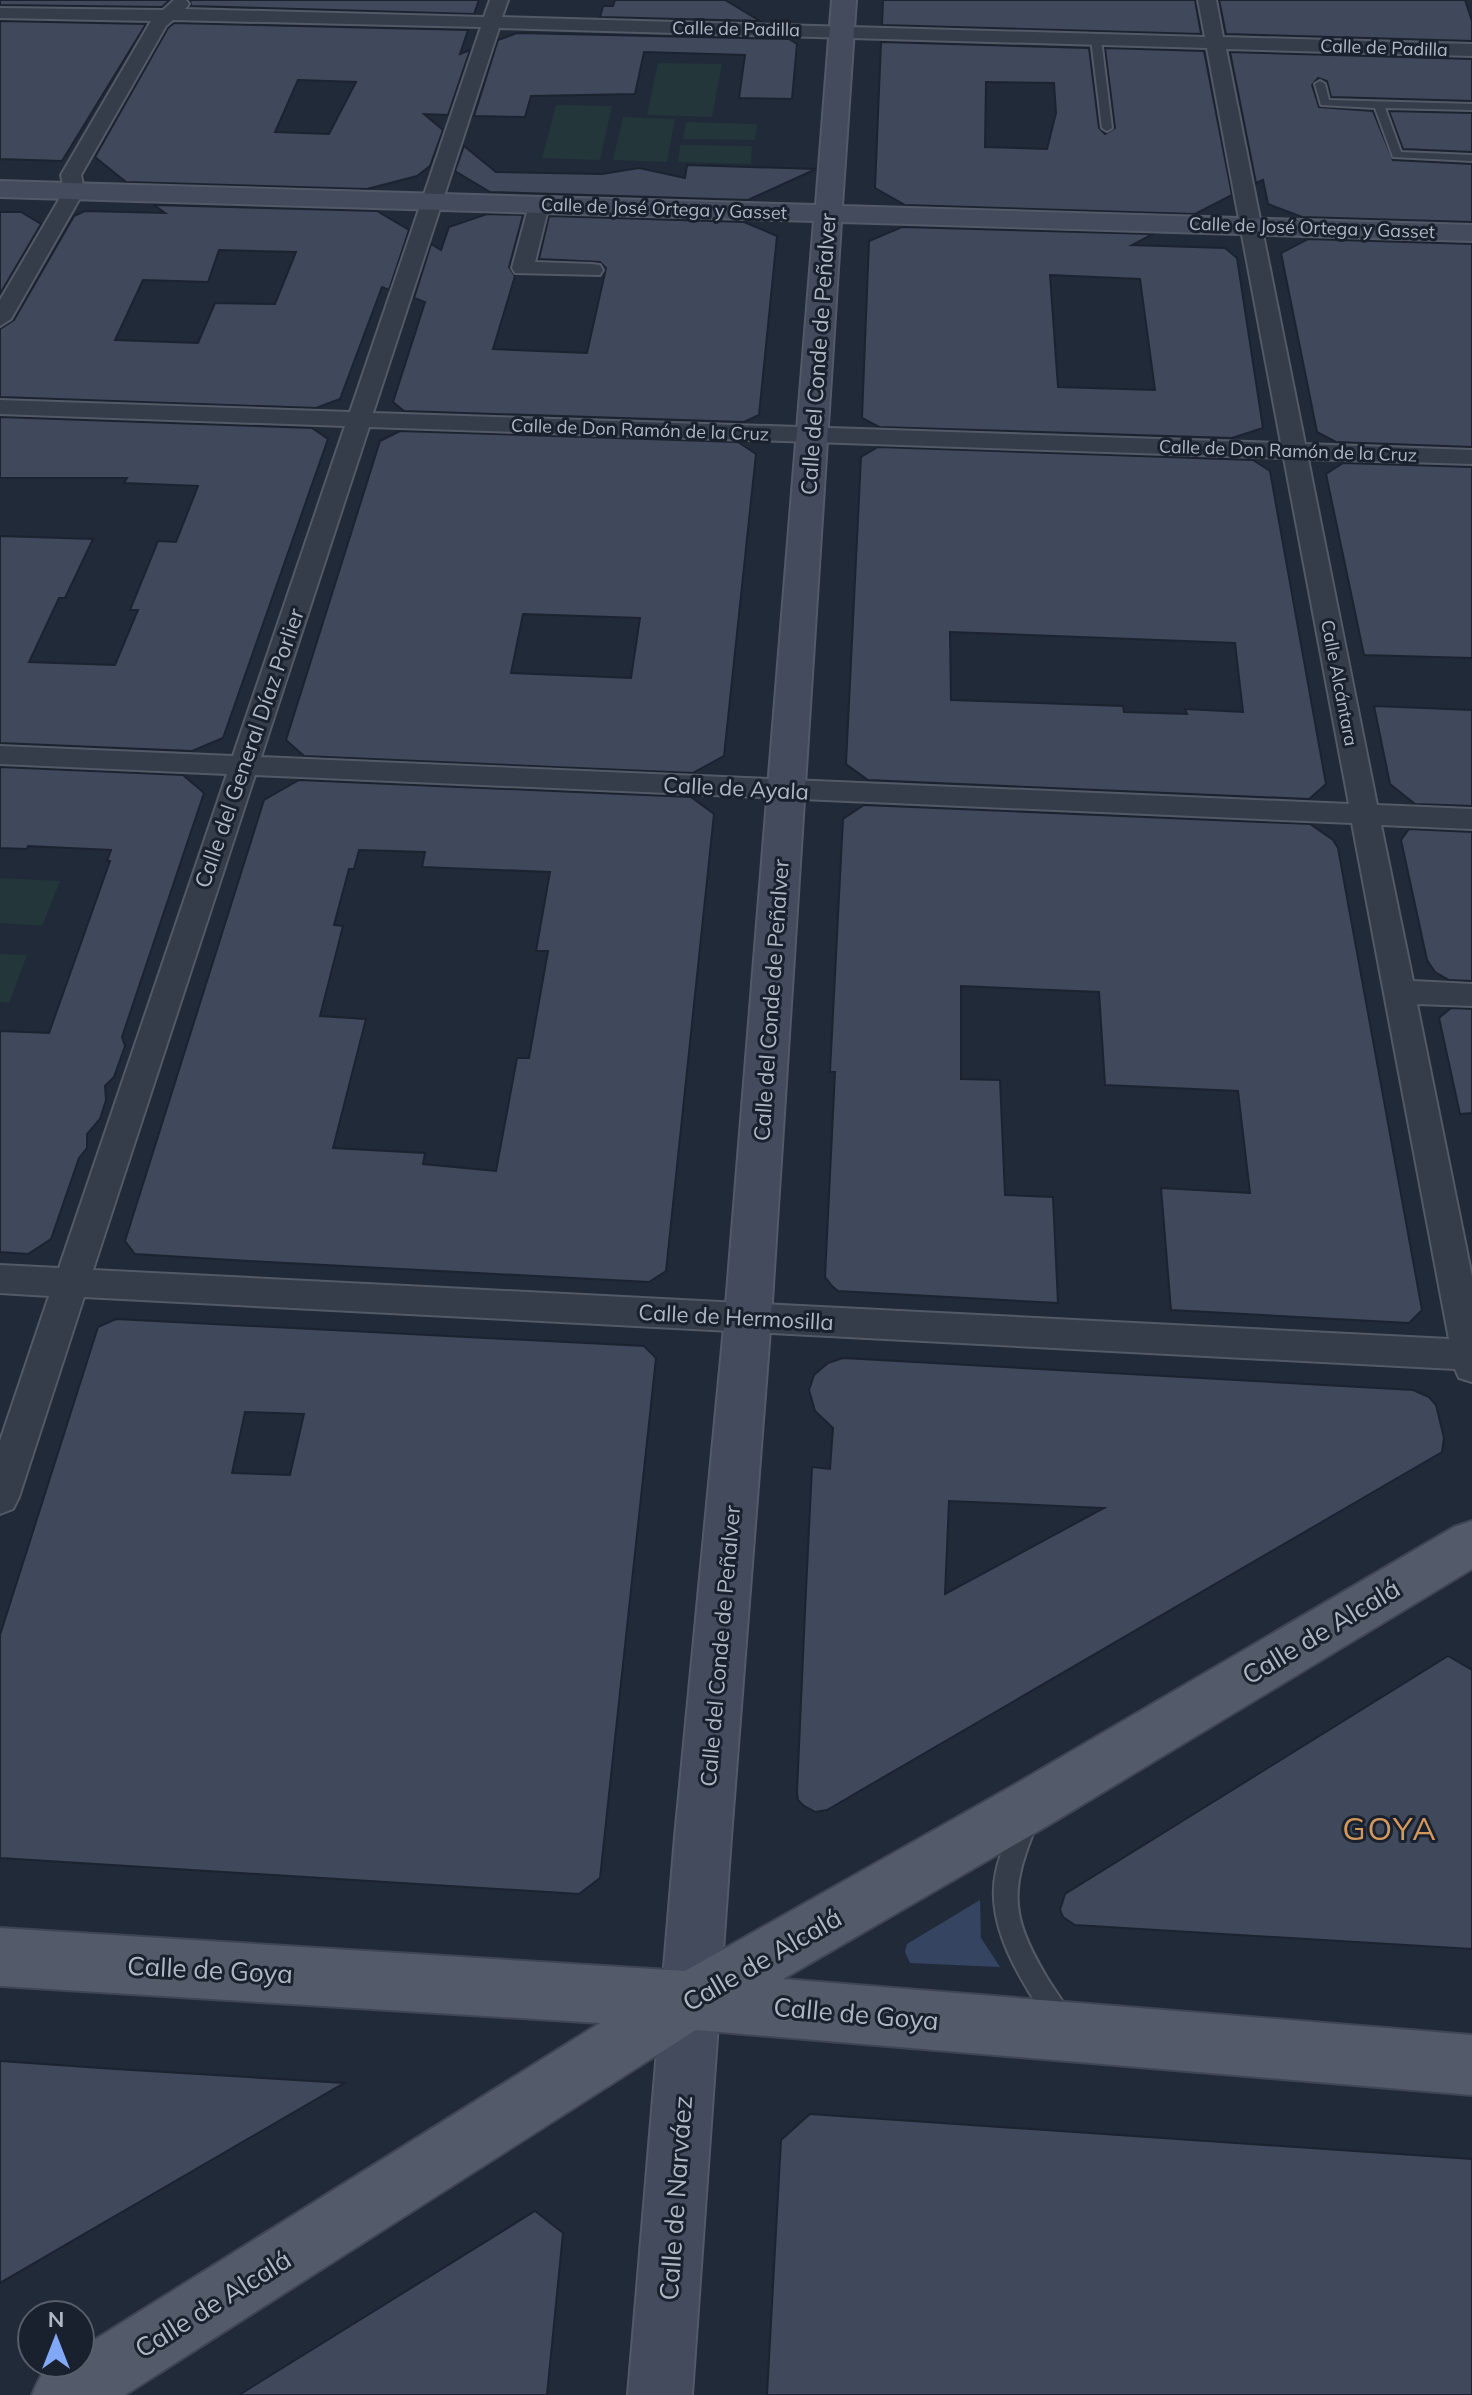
<svg xmlns="http://www.w3.org/2000/svg" width="1472" height="2395" viewBox="0 0 1472 2395" font-family="Mulish,sans-serif">
  <style>
    .green { fill: #23363a }
    .water { fill: #354461 }
    .building { fill: #40495b; stroke: #1c2330; stroke-width: 2; fill-rule: evenodd }
    .lines { fill: none; stroke-linecap: round; stroke-linejoin: round }
    .lane-casing { stroke: #525a67; stroke-width: 4 }
    .street-casing { stroke: #525a67; stroke-width: 4 }
    .secondary-casing { stroke: #525a67; stroke-width: 4 }
    .primary-casing { stroke: #3e4553; stroke-width: 4 }
    .lane { fill: #353c4a; fill-rule: evenodd }
    .street { fill: #353c4a; fill-rule: evenodd }
    .secondary { fill: #434b5d; fill-rule: evenodd }
    .primary { fill: #535b6a; fill-rule: evenodd }
    .labels { text-anchor: middle; stroke-width: 6; stroke-linejoin: round; paint-order: stroke }
    .far-street-label { font-size: 18px; fill: #afb7c6; stroke: #1a212e }
    .street-label { font-size: 22px; fill: #afb7c6; stroke: #1a212e }
    .near-street-label { font-size: 26px; fill: #afb7c6; stroke: #1a212e }
    .near-quarter-label { font-size: 32px; letter-spacing: 2px; fill: #d4985d; stroke: #1a212e }
  </style>
  <rect width="100%" height="100%" fill="#212a39"/>
  <g class="green">
    <path d="M658,63L722,64L712,117L647,115Z"/>
    <path d="M556,105L612,106L600,160L542,158Z"/>
    <path d="M623,117L675,119L667,162L613,160Z"/>
    <path d="M686,122L757,124L755,140L683,139Z"/>
    <path d="M680,145L752,146L751,164L678,162Z"/>
    <path d="M0,878L60,881L42,926L0,923Z"/>
    <path d="M0,954L27,955L9,1003L0,1002Z"/>
  </g>
  <path class="water" d="M980,1900L981,1938L1000,1967L910,1963L905,1952L907,1944Z"/>
  <g class="building">
    <path d="M0,0H170L162,7L0,5Z"/>
    <path d="M190,0H479L474,14L191,6Z"/>
    <path d="M615,0H725L760,21L600,17L603,6H613Z"/>
    <path d="M883,0H1195L1201,34L882,25Z"/>
    <path d="M1219,0H1465L1472,21V41L1226,34Z"/>
    <path d="M0,21L146,24L62,161L0,159Z"/>
    <path d="M174,23L468,30L460,54L470,50L448,115L424,114L443,130L430,166L417,176L367,189L126,182L95,157L168,28ZM298,80L356,82L329,134L275,132Z"/>
    <path d="M517,33L789,39L797,44L792,99L739,98L745,55L644,52L635,94L531,96L525,117L474,116L498,40Z"/>
    <path d="M881,42L1089,48L1099,128L1105,134L1115,128L1105,48L1204,51L1232,195L1195,214L905,205L875,188ZM986,82L1054,83L1056,113L1047,149L985,147Z"/>
    <path d="M1230,52L1472,59V101L1331,97L1327,81L1318,78L1312,85L1319,107L1373,111L1393,160L1472,164V222L1302,217L1268,204L1263,180L1256,183Z"/>
    <path d="M1389,111L1472,113V152L1403,149Z"/>
    <path d="M464,146L496,172L602,174L639,168L685,178L687,165L816,169L748,200L490,192L455,171Z"/>
    <path d="M154,205L377,211L409,230L389,290L382,287L340,399L316,408L0,397V329L14,320L74,216L85,211L165,213ZM219,250L296,252L275,304L215,303L198,343L115,340L143,280L208,282Z"/>
    <path d="M0,212H21L41,224L0,294Z"/>
    <path d="M487,214L523,215L509,267L515,276L493,349L587,353L606,268L600,262L539,259L549,216L744,222L777,236L759,415L744,422L404,411L393,402L425,302L414,298L431,244L441,250L449,227Z"/>
    <path d="M902,227L1153,234L1132,245L1225,248L1237,258L1263,428L1232,438L879,427L862,418L869,241ZM1050,275L1140,279L1155,390L1058,387Z"/>
    <path d="M1308,239L1472,244V447L1336,442L1317,432L1281,253Z"/>
    <path d="M0,417L312,428L328,439L223,738L192,751L0,743V536L93,539L65,598H59L29,662L115,665L138,610H130L158,541L176,542L198,486L124,483L127,478H0Z"/>
    <path d="M400,431L738,442L756,454L724,756L693,773L304,756L286,740L380,441ZM523,614L640,618L631,678L511,673Z"/>
    <path d="M878,447L1253,460L1270,471L1326,784L1309,799L868,780L846,764L861,457ZM950,632L1235,643L1243,712L1185,709L1187,714L1124,712L1123,706L951,700Z"/>
    <path d="M1343,463L1472,467V658L1364,655L1326,474Z"/>
    <path d="M1374,706L1472,710V806L1415,804L1390,784Z"/>
    <path d="M0,767L183,775L204,793L122,1037L125,1046L114,1077L105,1086L106,1100L100,1119L87,1134V1148L79,1158L51,1239L28,1254L0,1252V1031L49,1033L110,861H107L111,850L28,846L27,849L0,848Z"/>
    <path d="M299,780L691,797L714,814L666,1271L649,1282L249,1261L135,1254L125,1241L264,800ZM359,850L425,852L422,867L550,872L536,951H548L529,1058H517L496,1171L423,1164L425,1153L333,1148L366,1019L320,1016L343,926L334,925L349,869H354Z"/>
    <path d="M864,805L1310,824L1333,840L1338,848L1422,1310L1409,1323L1171,1310L1161,1188L1250,1193L1238,1091L1105,1085L1099,992L961,986V1079L1000,1080L1005,1195L1053,1197L1058,1303L838,1291L832,1286L825,1277L835,1072H830L843,819Z"/>
    <path d="M1409,829L1472,832V981L1449,980L1435,972L1427,960L1401,840Z"/>
    <path d="M1451,1008L1472,1009V1113L1460,1114L1439,1018Z"/>
    <path d="M116,1319L644,1346L656,1358L600,1878L579,1894L0,1858V1635L98,1327ZM245,1412L304,1414L290,1475L232,1473Z"/>
    <path d="M843,1358L1413,1390L1429,1397L1436,1405L1444,1438L1442,1452L827,1810L815,1812L804,1806L798,1800L797,1792L805,1611L812,1467L830,1469L833,1428L815,1411L809,1390L814,1375L828,1363ZM949,1501L1104,1508L945,1594Z"/>
    <path d="M1448,1656L1472,1670V1949L1075,1925L1063,1917L1060,1910L1065,1894Z"/>
    <path d="M0,2061L115,2069L344,2083L0,2283Z"/>
    <path d="M810,2114L1472,2159V2395H767L781,2140Z"/>
    <path d="M535,2211L563,2233L547,2395H239Z"/>
  </g>
  <g class="lines">
    <g class="lane-casing">
      <g id="lane">
        <path d="M1096,36L1101,39L1112,128L1107,131L1102,128L1091,39Z"/>
        <path d="M1320,81L1325,84L1329,100L1472,104V110L1385,108L1401,152L1472,155V161L1393,157L1375,108L1321,105L1315,84Z"/>
        <path d="M1027,1810L1035,1813L1038,1821C1011,1887 1008,1912 1046,1976C1054,1990 1066,2004 1072,2019L1068,2027L1060,2031L1052,2027C1023,1984 984,1927 996,1872C1000,1851 1011,1832 1019,1813Z"/>
      </g>
    </g>
    <g class="street-casing">
      <g id="street">
        <path d="M174,0H186L189,4L185,9L484,17L490,0H508L502,17L1205,37L1198,0H1216L1223,37L1472,44V56L1226,49L1305,444L1472,450V464L1308,459L1377,805L1472,809V829L1381,825L1413,981L1472,984V1006L1417,1004L1472,1277V1382L1459,1378L1455,1369L84,1297L19,1497L13,1509L0,1514V1441L49,1296L0,1293V1265L59,1268L227,774L0,764V746L233,756L345,426L0,414V400L350,412L481,27L173,20L166,26L81,175L84,191L11,319L0,326V300L64,191L61,175L151,21L0,18V8L163,10ZM499,28L1207,48L1281,443L373,413ZM369,427L1284,458L1349,804L261,757ZM255,775L1352,823L1449,1339L93,1270Z"/>
        <path d="M539,199L549,205L535,262L592,264L600,265L603,270L600,275L515,273L512,268L529,205Z"/>
      </g>
    </g>
    <g class="secondary-casing">
      <path id="secondary" d="M832,0H856L842,206L1472,225V241L841,222L771,1317L731,1837L692,2395H628L675,1837L725,1317L814,221L0,197V181L816,205Z"/>
    </g>
    <g class="primary-casing">
      <path id="primary" d="M1472,1521V1569L1052,1823L783,1979L1472,2035V2095L696,2030L125,2395H32C44,2366 48,2363 80,2363V2349L600,2023L0,1986V1928L685,1971L1014,1785L1454,1527Z"/>
    </g>
    <use href="#lane" class="lane"/>
    <use href="#street" class="street"/>
    <use href="#secondary" class="secondary"/>
    <use href="#primary" class="primary"/>
  </g>
  <g class="labels">
    <g class="far-street-label">
      <text transform="translate(736 29) rotate(1)" y="6">Calle de Padilla</text>
      <text transform="translate(1384 48) rotate(2)" y="6">Calle de Padilla</text>
      <text transform="translate(664 209) rotate(2)" y="6">Calle de José Ortega y Gasset</text>
      <text transform="translate(1312 228) rotate(2)" y="6">Calle de José Ortega y Gasset</text>
      <text transform="translate(640 430) rotate(2)" y="6">Calle de Don Ramón de la Cruz</text>
      <text transform="translate(1288 451) rotate(2)" y="6">Calle de Don Ramón de la Cruz</text>
      <text transform="translate(1339 683) rotate(79)" y="6">Calle Alcántara</text>
    </g>
    <g class="street-label">
      <text transform="translate(818 354) rotate(-86)" y="8">Calle del Conde de Peñalver</text>
      <text transform="translate(249 748) rotate(-71)" y="8">Calle del General Díaz Porlier</text>
      <text transform="translate(736 788) rotate(3)" y="8">Calle de Ayala</text>
      <text transform="translate(771 1000) rotate(-86)" y="8">Calle del Conde de Peñalver</text>
      <text transform="translate(736 1317) rotate(3)" y="8">Calle de Hermosilla</text>
      <text transform="translate(720 1646) rotate(-85)" y="8">Calle del Conde de Peñalver</text>
    </g>
    <g class="near-street-label">
      <text transform="translate(1321 1632) rotate(-31)" y="9">Calle de Alcalá</text>
      <text transform="translate(762 1960) rotate(-30)" y="9">Calle de Alcalá</text>
      <text transform="translate(210 1970) rotate(3)" y="9">Calle de Goya</text>
      <text transform="translate(856 2014) rotate(5)" y="9">Calle de Goya</text>
      <text transform="translate(676 2198) rotate(-86)" y="9">Calle de Narváez</text>
      <text transform="translate(213 2304) rotate(-32)" y="9">Calle de Alcalá</text>
    </g>
    <g class="near-quarter-label">
      <text x="1390" y="1840">GOYA</text>
    </g>
  </g>
  <g transform="translate(56 2339)"><circle r="38" fill="#1a212e" stroke="#565d6b" stroke-width="2"/>
  <path d="M0-6L14 30L0 20L-14 30Z" fill="#82a8f8"/>
  <text y="-12" font-size="22" font-weight="bold" text-anchor="middle" fill="#afb7c6">N</text>
  </g>
</svg>
